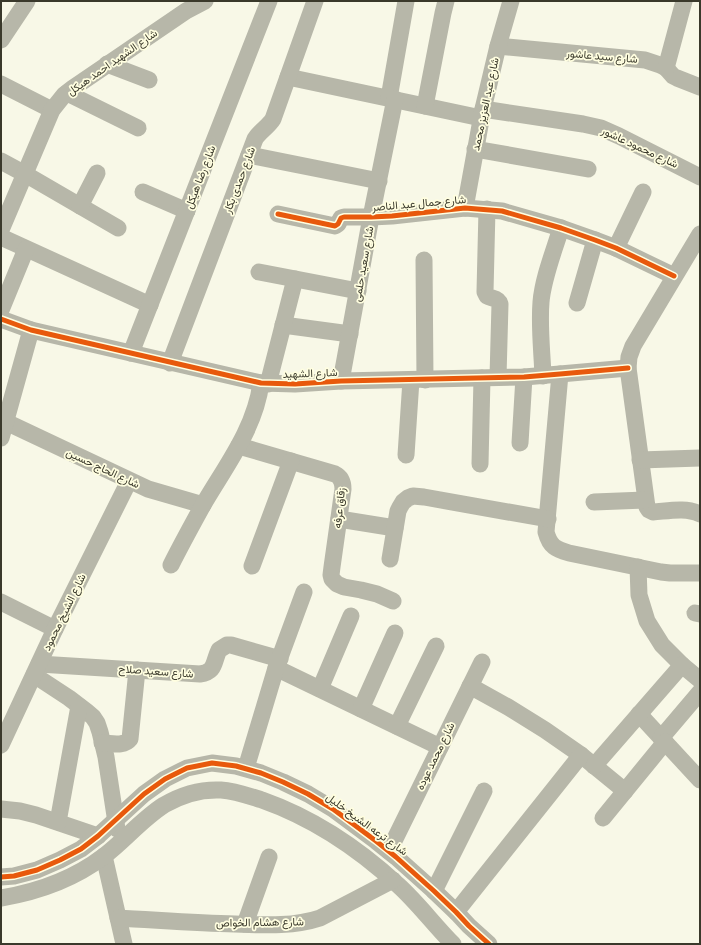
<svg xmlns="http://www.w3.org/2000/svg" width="701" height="945" viewBox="0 0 701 945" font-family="Ubuntu,Vazirmatn,sans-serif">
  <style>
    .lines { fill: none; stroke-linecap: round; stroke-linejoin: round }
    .street { stroke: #b7b7a9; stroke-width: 17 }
    .cycleway-casing { stroke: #fffee0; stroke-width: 8 }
    .cycleway { stroke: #e8590c; stroke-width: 5 }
    .labels { text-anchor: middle; stroke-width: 3.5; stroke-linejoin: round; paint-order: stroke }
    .street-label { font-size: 11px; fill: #3a392b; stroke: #fffee0 }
  </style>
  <rect width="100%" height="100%" fill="#f8f8e7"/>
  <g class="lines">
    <g class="street">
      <path d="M1,40L27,1"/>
      <path d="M498,46L645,60L660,65L666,68L673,76L677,78L700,87"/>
      <path d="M107,64L149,80"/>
      <path d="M666,68L684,1"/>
      <path d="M288,77L481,118"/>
      <path d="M1,84L52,110"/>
      <path d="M67,93L138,128"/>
      <path d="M389,98L406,1"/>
      <path d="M425,106L443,13L446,1"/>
      <path d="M483,109L583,124L601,128L619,136L700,177"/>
      <path d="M475,149L588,169"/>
      <path d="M249,155L379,181"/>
      <path d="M1,161L25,174L118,228"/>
      <path d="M143,192L187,211"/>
      <path d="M80,206L97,173"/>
      <path d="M465,208L483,109L498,46L511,1"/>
      <path d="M487,209L485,292L487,296C492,299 498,297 500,304L498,377"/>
      <path d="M278,214L335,226L338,224L341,218L344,217H371L392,216L465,208L502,211L561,228L595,240L616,248L674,276"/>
      <path d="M1,230L52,110L64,95L73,88L186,11L205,1"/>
      <path d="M700,234L633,346L629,357L628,368L647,507L649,510L653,512C668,511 686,507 700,514"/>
      <path d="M1,237L150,305"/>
      <path d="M616,248L643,192"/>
      <path d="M424,260L425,380"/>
      <path d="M259,272L358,291"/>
      <path d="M577,303L595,240"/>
      <path d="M1,310L26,249"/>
      <path d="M1,319L31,330L261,383L295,384L341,381L524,377L560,374L628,368"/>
      <path d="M283,325L350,334"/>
      <path d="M131,353L269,1"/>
      <path d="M170,363L255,139C260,131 268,127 273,119L315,1"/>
      <path d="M560,374L546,532C550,547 556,549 569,553L661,572L670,573H700"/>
      <path d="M543,376C542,351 539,326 541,302C543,278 554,251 561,228"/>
      <path d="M341,381L371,217L395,99"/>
      <path d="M268,384L295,279"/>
      <path d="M6,422L148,489L203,505"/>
      <path d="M1,438L31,330"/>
      <path d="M520,443L524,377"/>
      <path d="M239,446L335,474C341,477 343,482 343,489L332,567L331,575L332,579L337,584L344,587L361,590L377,594L393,601"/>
      <path d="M406,455L411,380"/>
      <path d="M640,460L700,458"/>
      <path d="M480,464L482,378"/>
      <path d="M594,502L645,500"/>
      <path d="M339,519L395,528"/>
      <path d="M390,559L398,511L400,507L403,502L408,498L413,496L424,497L548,519"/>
      <path d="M171,565C181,545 192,525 203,505C225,467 255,429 261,383"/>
      <path d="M252,566L291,461"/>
      <path d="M638,567L639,595L647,621L662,645L682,665L700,680"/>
      <path d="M1,602L55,629"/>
      <path d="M695,613L700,614"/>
      <path d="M39,664L200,674C216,672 213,662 219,650L227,645H231L280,659"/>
      <path d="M276,668L440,747"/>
      <path d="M34,675L69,698L86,711L93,717L97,723L100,732L106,757L117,829"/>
      <path d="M470,686L508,707L545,730L581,755L625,791"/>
      <path d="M320,689L351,616"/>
      <path d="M361,709L395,633"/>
      <path d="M639,714L700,780"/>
      <path d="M397,726L436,646"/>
      <path d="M661,738L700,692"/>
      <path d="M102,743C111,743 124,747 130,739L137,670"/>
      <path d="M1,745L55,629L129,481"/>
      <path d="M594,766L682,665"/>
      <path d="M246,768L276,668L304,592"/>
      <path d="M1,809L20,811L36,815L98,836"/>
      <path d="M603,818L665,742"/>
      <path d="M58,822L79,706"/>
      <path d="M389,851L482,662"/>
      <path d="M104,856L124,944"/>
      <path d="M1,877L14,876L37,870L60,860L81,849L98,836L144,794L165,779L187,768L212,763L236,766L261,773L283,782L308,794L333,809L376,841L396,857L434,891L456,912L469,926L489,944"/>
      <path d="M434,891L484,791"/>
      <path d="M1,898C37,892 74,879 104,856C124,841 142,819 164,805C181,795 201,789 221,790C235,791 249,796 262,800C313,818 359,849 398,885C418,903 434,925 453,944"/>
      <path d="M456,912L581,755"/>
      <path d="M118,918C157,920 196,923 235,924C263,925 293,927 320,918L393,880"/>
      <path d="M245,924L269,857"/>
    </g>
    <g class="cycleway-casing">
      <g id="cycleway">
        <path d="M278,214L335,226L338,224L341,218L344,217H371L392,216L465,208L502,211L561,228L595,240L616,248L674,276"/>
        <path d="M1,319L31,330L261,383L295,384L341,381L524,377L560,374L628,368"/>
        <path d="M1,877L14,876L37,870L60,860L81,849L98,836L144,794L165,779L187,768L212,763L236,766L261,773L283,782L308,794L333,809L376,841L396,857L434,891L456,912L469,926L489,944"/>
      </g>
    </g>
    <use href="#cycleway" class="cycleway"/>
  </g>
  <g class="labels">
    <g class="street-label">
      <text transform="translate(602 56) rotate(5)" y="4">شارع سيد عاشور</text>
      <text transform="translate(112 62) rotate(-35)" y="4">شارع الشهيد احمد هيكل</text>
      <text transform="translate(485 104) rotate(-78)" y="4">شارع عبد العزيز محمد</text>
      <text transform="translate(640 147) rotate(25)" y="4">شارع محمود عاشور</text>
      <text transform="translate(200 177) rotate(-69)" y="4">شارع رضا هيكل</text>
      <text transform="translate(239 180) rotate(-69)" y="4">شارع حمدى بكار</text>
      <text transform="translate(419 203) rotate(-5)" y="4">شارع جمال عبد الناصر</text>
      <text transform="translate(363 264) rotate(-80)" y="4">شارع سعيد حلمى</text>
      <text transform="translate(310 373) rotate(-2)" y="4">شارع الشهيد</text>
      <text transform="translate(103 468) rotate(25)" y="4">شارع الحاج حسين</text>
      <text transform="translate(339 508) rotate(-84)" y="4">زقاق عرفه</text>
      <text transform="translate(64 612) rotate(-64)" y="4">شارع الشيخ محمود</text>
      <text transform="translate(156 671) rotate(4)" y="4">شارع سعيد صلاح</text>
      <text transform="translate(435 756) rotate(-64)" y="4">شارع محمد عوده</text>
      <text transform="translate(367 824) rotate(36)" y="4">شارع ترعه الشيخ خليل</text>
      <text transform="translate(260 922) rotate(-1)" y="4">شارع هشام الخواص</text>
    </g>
  </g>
  <rect width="701" height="945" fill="none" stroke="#3a392b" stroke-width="4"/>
</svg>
